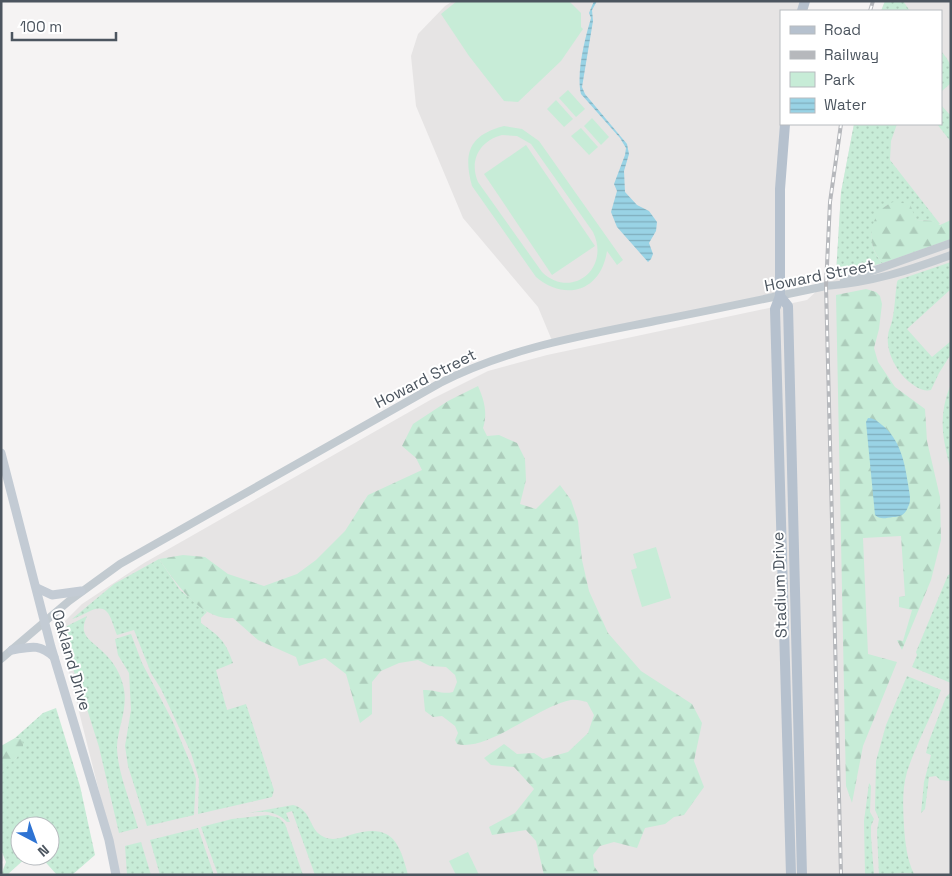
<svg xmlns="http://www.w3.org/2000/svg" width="952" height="876" viewBox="0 0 952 876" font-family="'Space Grotesk',sans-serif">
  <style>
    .education { fill: #e6e4e4 }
    .grass { fill: url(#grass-dots) }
    .forest { fill: url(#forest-firs) }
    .green { fill: #c7ecd7; fill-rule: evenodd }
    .water { fill: url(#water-rules) }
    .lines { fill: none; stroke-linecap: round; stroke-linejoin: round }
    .tertiary { stroke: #c2cad0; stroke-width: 8 }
    .secondary { stroke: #c3cbd4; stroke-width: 9 }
    .primary { stroke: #b6c1ce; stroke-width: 10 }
    .rail-casing { stroke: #b6b8bc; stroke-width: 4 }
    .rail { stroke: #fff; stroke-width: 2; stroke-dasharray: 5.5; stroke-linecap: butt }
    .labels { text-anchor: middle; stroke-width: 4; stroke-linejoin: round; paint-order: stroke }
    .street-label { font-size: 16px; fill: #4c555f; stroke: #fff }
  </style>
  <defs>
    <pattern id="grass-dots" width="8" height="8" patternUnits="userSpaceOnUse" patternTransform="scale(1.25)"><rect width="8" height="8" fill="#c7ecd7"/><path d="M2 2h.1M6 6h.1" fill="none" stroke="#adccbb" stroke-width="1.8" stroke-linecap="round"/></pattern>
    <pattern id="forest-firs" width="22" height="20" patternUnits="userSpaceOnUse" patternTransform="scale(1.25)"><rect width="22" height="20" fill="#c7ecd7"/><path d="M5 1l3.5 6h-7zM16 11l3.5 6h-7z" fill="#adccbb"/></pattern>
    <pattern id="water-rules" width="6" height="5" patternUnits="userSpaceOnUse" patternTransform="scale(1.25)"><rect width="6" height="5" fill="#99d3e5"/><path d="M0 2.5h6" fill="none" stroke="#7faebd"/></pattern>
  </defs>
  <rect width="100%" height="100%" fill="#f5f3f3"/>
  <g class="education">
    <path d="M453,1H805L803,11H781L780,296L553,343L538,307L463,218L416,106L411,56L418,34L445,6Z"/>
    <path d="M885,1H951V875H120L58,628L82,604L144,563L432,399L488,371L547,355L807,300L836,273L841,193L854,124H941V11H881Z"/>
  </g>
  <g class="grass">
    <path d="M885,1H903L910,11H881Z"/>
    <path d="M941,51C952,64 951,66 951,83L942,91L941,89Z"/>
    <path d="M941,105L951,116V142L937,124H941Z"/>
    <path d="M854,124H897L891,141L890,160L940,224H937L933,221L916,220L913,214L887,205C870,219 865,247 883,263L836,275L841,192Z"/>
    <path d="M951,262V289L907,329L932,357L951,341V354L939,373L931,390C922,392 914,386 907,380C896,370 886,351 888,336C888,331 891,326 892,321C895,309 895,295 897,282L898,280Z"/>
    <path d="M951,384V470C942,438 938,415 951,384Z"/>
    <path d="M159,559L180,590L207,612L201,618V623C220,637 225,640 233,663L216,670L227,710L246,704L274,790L272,797L198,814L199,779L191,753L161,689L151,673L134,630L117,635C110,617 109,600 86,613C81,615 76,618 72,619L114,584Z"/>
    <path d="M951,574V683L912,667L917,655L916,652L948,575Z"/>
    <path d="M87,616C85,621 83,625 84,631C86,640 98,646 104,653C113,661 120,673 123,685C129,707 118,726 117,746C117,772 131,803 138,828L119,833L99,747L87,709L63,640L67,626Z"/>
    <path d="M131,634L142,663L173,722L192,767L196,779L194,815L147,826L128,766L125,746L131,710L129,673L118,655L115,639Z"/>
    <path d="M907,676L941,690C931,718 916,744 907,772C902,789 903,808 904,826C905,842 907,860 914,874C902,872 891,875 879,875L877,831L879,819L875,810L876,761L886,725Z"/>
    <path d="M950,693L951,784L950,781L940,780L936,776L929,777L925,809L921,813L924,782L931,755L926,753L929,741L946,697Z"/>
    <path d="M56,708L80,786L95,855L72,875H57L40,856H50V826H20V856H28L7,875H1L6,862L1,850V773L5,767L17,757L21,739L15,738L43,713Z"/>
    <path d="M869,783L871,786L870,812L874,819L871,826V836L874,875H865L864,821Z"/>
    <path d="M293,805C313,810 308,830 324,837C333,841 341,838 350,835C390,823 399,839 408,875H315L292,811L286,813L290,822H287C272,807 257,812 237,815Z"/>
    <path d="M268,815L279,818L285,824L303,875H218L201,827L232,819Z"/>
    <path d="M198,828L214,875H160L150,840Z"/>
    <path d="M141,842L151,875H127L125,846Z"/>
  </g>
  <g class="forest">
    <path d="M893,202L910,204L916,220L933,221L940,225L951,220V239L883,263C864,246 869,211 893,202Z"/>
    <path d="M866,289L876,292L880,296L882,304L879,329L874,348L878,362L895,387L925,409L927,441L940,497L941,540L931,580L902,650L897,640L903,641L912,610L899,607V597L905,596L901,536L863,538L868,654L897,662L863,746L852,803L846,786L836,295Z"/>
    <path d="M478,386C484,400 488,413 483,428L487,436L499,435L517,443L525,459L526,480L520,504L536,509L560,485L571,500L578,521L582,560L589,591L608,633L641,671L692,704L702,723L694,761L704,787L684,815L674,817L665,824L645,828L637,848L614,842L600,846L593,855L594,866L600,875H544L536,841L526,830L492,835L489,827L515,813L534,789L514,767L491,765L484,758L504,744L517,754L534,753L543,759L568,752L588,733L594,715L587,702C582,701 576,699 571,700C538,706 488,752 457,744L455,740L458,733L455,726L442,716L433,717L425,711L423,690C436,689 441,695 453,692L457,682L455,675L446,667L430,666L418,660L399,663L381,671L372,682V714L360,723L346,674L325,658L299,666L296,657L258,640L233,618C201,621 175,582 159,559L183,555L205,557L228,574L264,586L297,574L316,560L345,531L368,495L422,470L416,458L402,446L413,424L448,401Z"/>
    <path d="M15,738L21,739C30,753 7,763 1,773V746Z"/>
  </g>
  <g class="green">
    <path d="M457,1H569L581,13V27L583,29L561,61L518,102L504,101L469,56L441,14Z"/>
    <path d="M568,90L585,109L576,117L559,98Z"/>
    <path d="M556,100L573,119L564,127L547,109Z"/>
    <path d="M592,118L609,137L601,145L584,126Z"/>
    <path d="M504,126L522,129L539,141L623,260L617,265L607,251C601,291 566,302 536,277L472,186C463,153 469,135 504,126ZM502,135L517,136L531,144L593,232C611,269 571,300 542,272L478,182C469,161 479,141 502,135Z"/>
    <path d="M581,128L598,147L589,155L571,136Z"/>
    <path d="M526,145L595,246L552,275L484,174Z"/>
    <path d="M656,547L671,598L642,607L631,570L637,568L633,554Z"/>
    <path d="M468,852L479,875H456L449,861Z"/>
  </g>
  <g class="water">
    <path d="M594,1H597L592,10L593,21L582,87L585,94L627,144L629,154L624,171L625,192L637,205L649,211L657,222L656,231L649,243L653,254L651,259L648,262L617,227L611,212L617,191L614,184L625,155L626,148L620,138L581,94C576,73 585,38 591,18L589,13Z"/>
    <path d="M868,418C874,418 877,421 882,425C900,439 905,463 908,484C909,492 912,500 908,507C905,515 900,517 893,517C886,518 880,520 875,515L866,422Z"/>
  </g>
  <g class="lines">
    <g class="tertiary">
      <path d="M844,281L951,243"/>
      <path d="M1,659L69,601L120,564L440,383C508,348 581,336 655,321C712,310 769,298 826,286C870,283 910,270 951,255"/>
    </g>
    <g class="secondary">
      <path d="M1,453L51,647L109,840L116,875"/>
      <path d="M37,588L52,595L81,591"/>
      <path d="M12,650C30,647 39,643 54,657"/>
    </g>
    <g class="primary">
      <path d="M802,11L805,1"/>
      <path d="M785,124L780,189V296L775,309L791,875"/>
      <path d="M780,296L788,306L802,875"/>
    </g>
    <g class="rail-casing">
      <g id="rail">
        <path d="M870,11L873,1"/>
        <path d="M841,875L826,286L830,202L841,124"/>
      </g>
    </g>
    <use href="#rail" class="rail"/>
  </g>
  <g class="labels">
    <g class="street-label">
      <text transform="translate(819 275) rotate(-11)" y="6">Howard Street</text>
      <text transform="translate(425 378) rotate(-27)" y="6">Howard Street</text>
      <text transform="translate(779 585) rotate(-92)" y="6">Stadium Drive</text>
      <text transform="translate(72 660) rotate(74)" y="6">Oakland Drive</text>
    </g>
  </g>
  <rect width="952" height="876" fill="none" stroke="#4c555f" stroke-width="5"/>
  <rect x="780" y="10" width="162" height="115" fill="#ffffff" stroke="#b7bbbf"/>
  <rect x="790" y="26" width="25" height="8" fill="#b6c1ce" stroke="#b7bbbf"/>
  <text x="824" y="35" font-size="15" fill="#4c555f">Road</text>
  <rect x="790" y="51" width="25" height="8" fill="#b6b8bc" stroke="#b7bbbf"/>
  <text x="824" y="60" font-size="15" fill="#4c555f">Railway</text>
  <rect x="790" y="72" width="25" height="15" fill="#c7ecd7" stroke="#b7bbbf"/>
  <text x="824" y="85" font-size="15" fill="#4c555f">Park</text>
  <rect x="790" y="98" width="25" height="15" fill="url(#water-rules)" stroke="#b7bbbf"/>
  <text x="824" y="110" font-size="15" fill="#4c555f">Water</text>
  <g transform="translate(35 841) rotate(139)"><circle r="24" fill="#ffffff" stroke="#b7bbbf"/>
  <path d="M0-4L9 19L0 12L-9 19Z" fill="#2e73d3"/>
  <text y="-8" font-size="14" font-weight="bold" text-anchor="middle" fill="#4c555f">N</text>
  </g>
  <path d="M12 32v8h104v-8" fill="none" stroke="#4c555f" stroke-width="2.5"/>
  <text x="20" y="32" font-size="15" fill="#4c555f" stroke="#ffffff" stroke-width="4" paint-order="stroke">100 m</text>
</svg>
